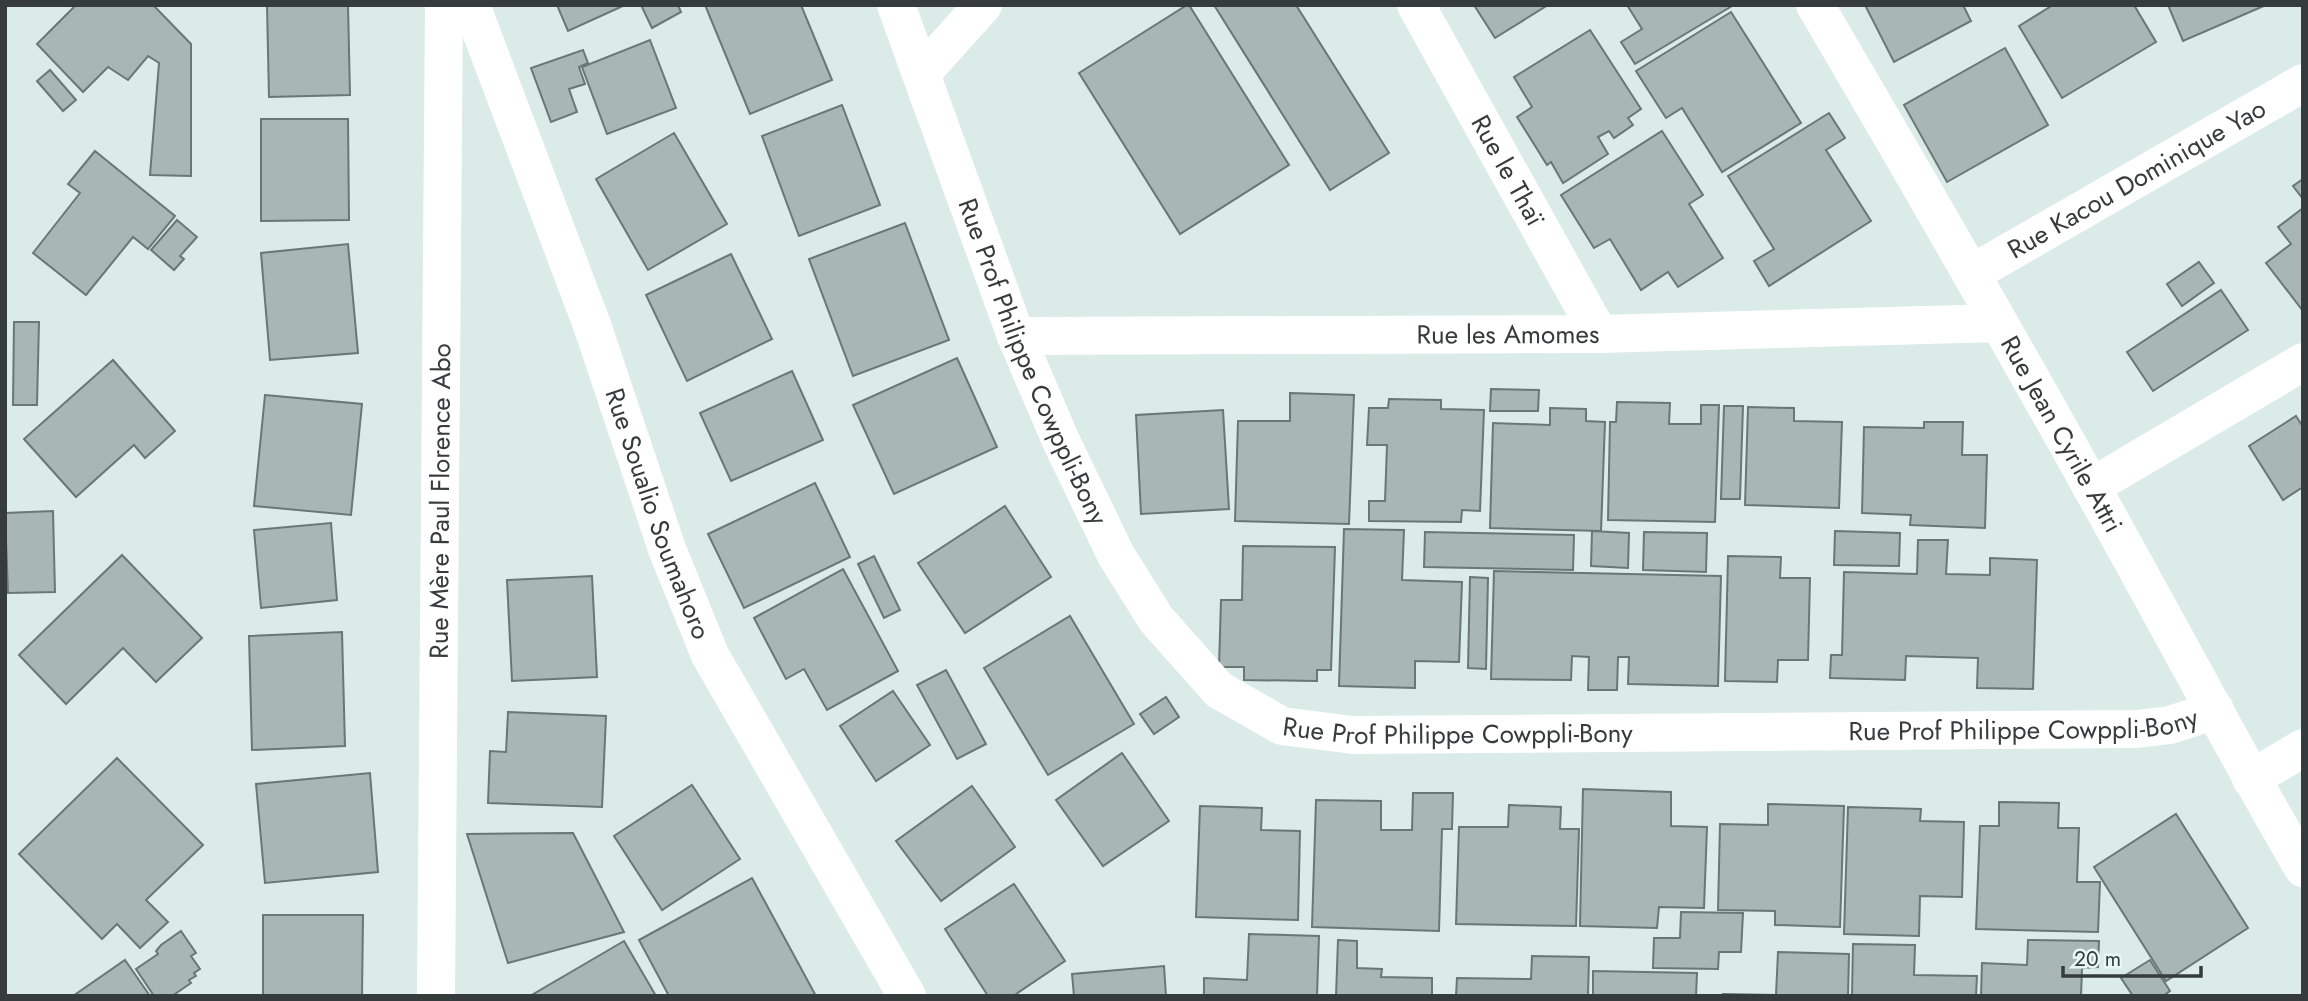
<svg xmlns="http://www.w3.org/2000/svg" width="2308" height="1001" viewBox="0 0 2308 1001" font-family="Jost,sans-serif">
  <style>
    .building { fill: #a8b7b4; stroke: #697775; stroke-width: 2 }
    .lines { fill: none; stroke-linecap: round; stroke-linejoin: round }
    .minor { stroke: #fff; stroke-width: 38 }
    .labels { text-anchor: middle; stroke-width: 5; stroke-linejoin: round; paint-order: stroke }
    .street-label { font-size: 26px; fill: #363c3b; stroke: #e8f8f5 }
  </style>
  <rect width="100%" height="100%" fill="#dbebe7"/>
  <g class="building">
    <path d="M76,5H157L155,7L191,44V176L150,175L159,63L148,56L128,80L108,67L83,92L37,44Z"/>
    <path d="M267,5H348L350,95L269,97Z"/>
    <path d="M557,5H625L568,31Z"/>
    <path d="M641,5H678L681,12L652,28Z"/>
    <path d="M705,5H801L832,80L750,114Z"/>
    <path d="M1187,5H1189L1289,165L1180,234L1079,73Z"/>
    <path d="M1214,5H1296L1389,153L1330,190Z"/>
    <path d="M1474,5H1548L1495,38Z"/>
    <path d="M1627,5H1732V6L1635,64L1621,42L1642,29Z"/>
    <path d="M1865,5H1963L1971,21L1894,62Z"/>
    <path d="M2053,5H2134L2156,42L2062,98L2019,26Z"/>
    <path d="M2168,5H2266L2183,41Z"/>
    <path d="M1731,12L1801,123L1722,172L1682,108L1666,118L1636,71Z"/>
    <path d="M1590,30L1641,109L1628,118L1633,125L1614,138L1609,131L1598,137L1608,154L1563,183L1551,162L1547,165L1517,117L1532,107L1514,77Z"/>
    <path d="M650,40L676,108L607,134L582,67Z"/>
    <path d="M2005,48L2048,125L1947,182L1904,105Z"/>
    <path d="M583,50L588,63L579,67L585,84L569,89L577,112L551,122L531,68Z"/>
    <path d="M50,70L76,100L63,111L37,81Z"/>
    <path d="M842,105L880,205L799,236L762,136Z"/>
    <path d="M1829,113L1845,138L1826,150L1871,221L1769,286L1754,261L1774,249L1728,176Z"/>
    <path d="M261,119H348L349,220L261,221Z"/>
    <path d="M1662,131L1703,195L1689,204L1723,258L1678,287L1668,272L1641,290L1610,239L1594,248L1561,195Z"/>
    <path d="M674,133L727,224L648,270L596,179Z"/>
    <path d="M95,151L175,216L148,249L133,237L86,295L33,253L80,193L68,184Z"/>
    <path d="M2303,179V199L2293,186Z"/>
    <path d="M2303,208V311L2266,263L2291,244L2278,227Z"/>
    <path d="M177,220L197,237L180,256L184,259L174,270L151,250Z"/>
    <path d="M905,223L949,340L853,376L809,259Z"/>
    <path d="M348,244L358,353L270,360L261,253Z"/>
    <path d="M731,254L772,339L687,381L646,295Z"/>
    <path d="M2199,262L2214,283L2182,306L2167,284Z"/>
    <path d="M2221,290L2248,330L2153,391L2127,352Z"/>
    <path d="M14,322H39L37,405H13Z"/>
    <path d="M957,358L997,447L894,494L853,405Z"/>
    <path d="M113,360L175,431L145,458L134,445L76,497L24,439Z"/>
    <path d="M792,371L823,440L731,481L700,413Z"/>
    <path d="M1491,389L1539,390L1538,411H1490Z"/>
    <path d="M1290,393L1354,395L1349,524L1235,521L1238,421H1290Z"/>
    <path d="M265,395L362,404L351,515L254,506Z"/>
    <path d="M1389,399L1441,400V409L1484,410L1480,511L1462,510L1461,522L1369,521V501H1385L1387,445H1367L1369,408H1388Z"/>
    <path d="M1617,402L1670,403L1669,424H1701V405H1719L1715,522L1608,520L1610,422H1616Z"/>
    <path d="M1724,406H1743L1740,499H1721Z"/>
    <path d="M1748,407L1794,408V421L1842,422L1839,508L1745,505Z"/>
    <path d="M1550,408L1586,409V421L1605,422L1601,531L1490,528L1493,423L1550,425Z"/>
    <path d="M1223,410L1229,509L1141,514L1136,415Z"/>
    <path d="M2296,416L2303,427V487L2283,500L2249,446Z"/>
    <path d="M1924,422H1963L1962,455H1987L1985,528L1910,525L1911,515L1862,513L1864,427L1924,428Z"/>
    <path d="M815,483L850,557L744,608L708,534Z"/>
    <path d="M1005,506L1051,577L965,633L918,563Z"/>
    <path d="M53,511L55,592L8,593L5,513Z"/>
    <path d="M331,523L337,600L261,608L254,530Z"/>
    <path d="M1344,529L1404,530L1402,580L1462,582L1459,662L1415,661V688L1339,686Z"/>
    <path d="M1592,531L1629,533L1628,568L1591,566Z"/>
    <path d="M1835,531L1900,533L1899,566L1834,565Z"/>
    <path d="M1425,532L1574,535L1573,570L1424,567Z"/>
    <path d="M1644,532L1707,533L1706,572L1643,570Z"/>
    <path d="M1918,540H1948L1946,574L1990,575V558L2037,560L2033,689L1977,688L1978,658L1906,656L1905,680L1830,678L1831,655H1842L1844,572L1917,574Z"/>
    <path d="M1243,546L1335,547L1331,670H1317V681L1244,680V667H1219L1221,600H1242Z"/>
    <path d="M122,555L202,638L156,682L123,648L66,704L19,655Z"/>
    <path d="M874,556L900,610L884,618L858,564Z"/>
    <path d="M1728,556L1781,557L1780,578H1810L1808,660H1778L1777,682L1725,681Z"/>
    <path d="M843,569L898,671L827,710L804,669L786,679L754,618Z"/>
    <path d="M1494,571L1721,576L1718,686L1628,684L1629,657H1618L1617,690H1588L1589,657L1572,656L1571,680L1491,679Z"/>
    <path d="M592,576L597,677L512,681L507,580Z"/>
    <path d="M1470,577L1488,578L1486,669L1468,668Z"/>
    <path d="M1070,616L1134,724L1048,775L984,668Z"/>
    <path d="M342,632L345,746L252,750L249,636Z"/>
    <path d="M946,670L986,744L957,759L917,685Z"/>
    <path d="M893,691L930,745L876,781L840,726Z"/>
    <path d="M1166,697L1179,717L1154,734L1140,714Z"/>
    <path d="M508,712L606,716L602,807L488,803L490,751L506,752Z"/>
    <path d="M1122,753L1169,821L1103,866L1056,800Z"/>
    <path d="M117,758L203,845L146,900L168,922L140,948L117,924L102,939L19,854Z"/>
    <path d="M370,773L378,872L265,883L256,784Z"/>
    <path d="M692,785L740,859L662,910L614,836Z"/>
    <path d="M972,786L1015,847L941,901L896,841Z"/>
    <path d="M1583,789L1671,792V826L1707,827L1704,908L1659,907L1657,928L1580,926Z"/>
    <path d="M1413,793H1453L1452,829H1442L1439,931L1312,927L1316,800L1381,801V830H1412Z"/>
    <path d="M1999,802L2059,803L2058,828H2079L2077,882H2100L2098,932L1976,929L1980,826H1999Z"/>
    <path d="M1768,804L1844,806L1840,927L1775,925V911L1718,910L1720,824L1768,825Z"/>
    <path d="M1509,805L1561,807L1560,829H1579L1576,926L1456,924L1459,827H1508Z"/>
    <path d="M1200,806L1262,808L1261,830L1300,831L1298,920L1196,917Z"/>
    <path d="M1848,807L1921,809L1920,821L1964,822L1962,897L1920,896L1919,936L1844,934Z"/>
    <path d="M2176,814L2248,928L2166,981L2094,867Z"/>
    <path d="M573,833L624,932L508,963L467,834Z"/>
    <path d="M752,878L816,996H669L639,940Z"/>
    <path d="M1014,884L1065,961L1013,996H988L945,929Z"/>
    <path d="M1681,912L1743,913L1741,952H1719L1718,969L1653,968L1654,938H1680Z"/>
    <path d="M263,915H363L362,996H263Z"/>
    <path d="M181,931L196,953L191,956L200,969L194,973L196,976L189,980L191,983L172,996H154L136,969L158,954L156,951L161,945Z"/>
    <path d="M1249,934L1319,936L1317,996H1204V978L1247,980Z"/>
    <path d="M1338,940L1357,941V968L1382,969L1381,977L1432,978V996H1336Z"/>
    <path d="M2028,940L2099,941L2098,967L2082,968L2081,996H1981L1982,963L2027,965Z"/>
    <path d="M624,941L656,996H530Z"/>
    <path d="M1853,944L1915,945L1914,975L1977,976L1976,996H1852Z"/>
    <path d="M1778,952L1849,954L1848,996H1723V994L1776,995Z"/>
    <path d="M1532,956L1589,957L1588,996H1456L1457,978L1531,979Z"/>
    <path d="M125,960L150,996H73Z"/>
    <path d="M2150,960L2170,991L2163,996H2133L2121,978Z"/>
    <path d="M1164,966L1166,996H1074L1072,974Z"/>
    <path d="M1593,971L1697,973L1696,996H1593Z"/>
  </g>
  <g class="lines">
    <g class="minor">
      <path id="s1" d="M471,5L592,325L667,549L710,655L907,996"/>
      <path id="s2" d="M896,5L1016,336L1061,441L1116,555L1156,619L1219,690L1282,726L1353,735L2137,729L2170,725L2215,710"/>
      <path id="s3" d="M1416,5L1599,334"/>
      <path id="s4" d="M1815,5C1909,165 2002,326 2092,488C2163,614 2230,743 2303,868"/>
      <path d="M921,74L983,5"/>
      <path id="s5" d="M1971,274L2303,83"/>
      <path id="s6" d="M1016,336L1599,334L1999,323"/>
      <path d="M2091,487L2303,362"/>
      <path d="M2251,779L2303,748"/>
      <path id="s7" d="M436,996L444,5"/>
    </g>
  </g>
  <g class="labels">
    <g class="street-label">
      <text dy="9" stroke="none"><textPath href="#s3" startOffset="189">Rue le Thaï</textPath></text>
      <text dy="9" stroke="none"><textPath href="#s5" startOffset="191">Rue Kacou Dominique Yao</textPath></text>
      <text dy="9" stroke="none"><textPath href="#s6" startOffset="492">Rue les Amomes</textPath></text>
      <text dy="9" stroke="none"><textPath href="#s2" startOffset="382">Rue Prof Philippe Cowppli-Bony</textPath></text>
      <text dy="9" stroke="none"><textPath href="#s4" startOffset="495">Rue Jean Cyrile Attri</textPath></text>
      <text dy="9" stroke="none"><textPath href="#s7" startOffset="495">Rue Mère Paul Florence Abo</textPath></text>
      <text dy="9" stroke="none"><textPath href="#s1" startOffset="542">Rue Soualio Soumahoro</textPath></text>
      <text dy="9" stroke="none"><textPath href="#s2" startOffset="1578">Rue Prof Philippe Cowppli-Bony</textPath></text>
      <text dy="9" stroke="none"><textPath href="#s2" startOffset="1012">Rue Prof Philippe Cowppli-Bony</textPath></text>
    </g>
  </g>
  <rect width="2308" height="1001" fill="none" stroke="#363c3b" stroke-width="14"/>
  <path d="M2063 966v10h138v-10" fill="none" stroke="#363c3b" stroke-width="3.5"/>
  <text x="2074" y="966" font-size="21" fill="#363c3b" stroke="#e8f8f5" stroke-width="5" paint-order="stroke">20 m</text>
</svg>
